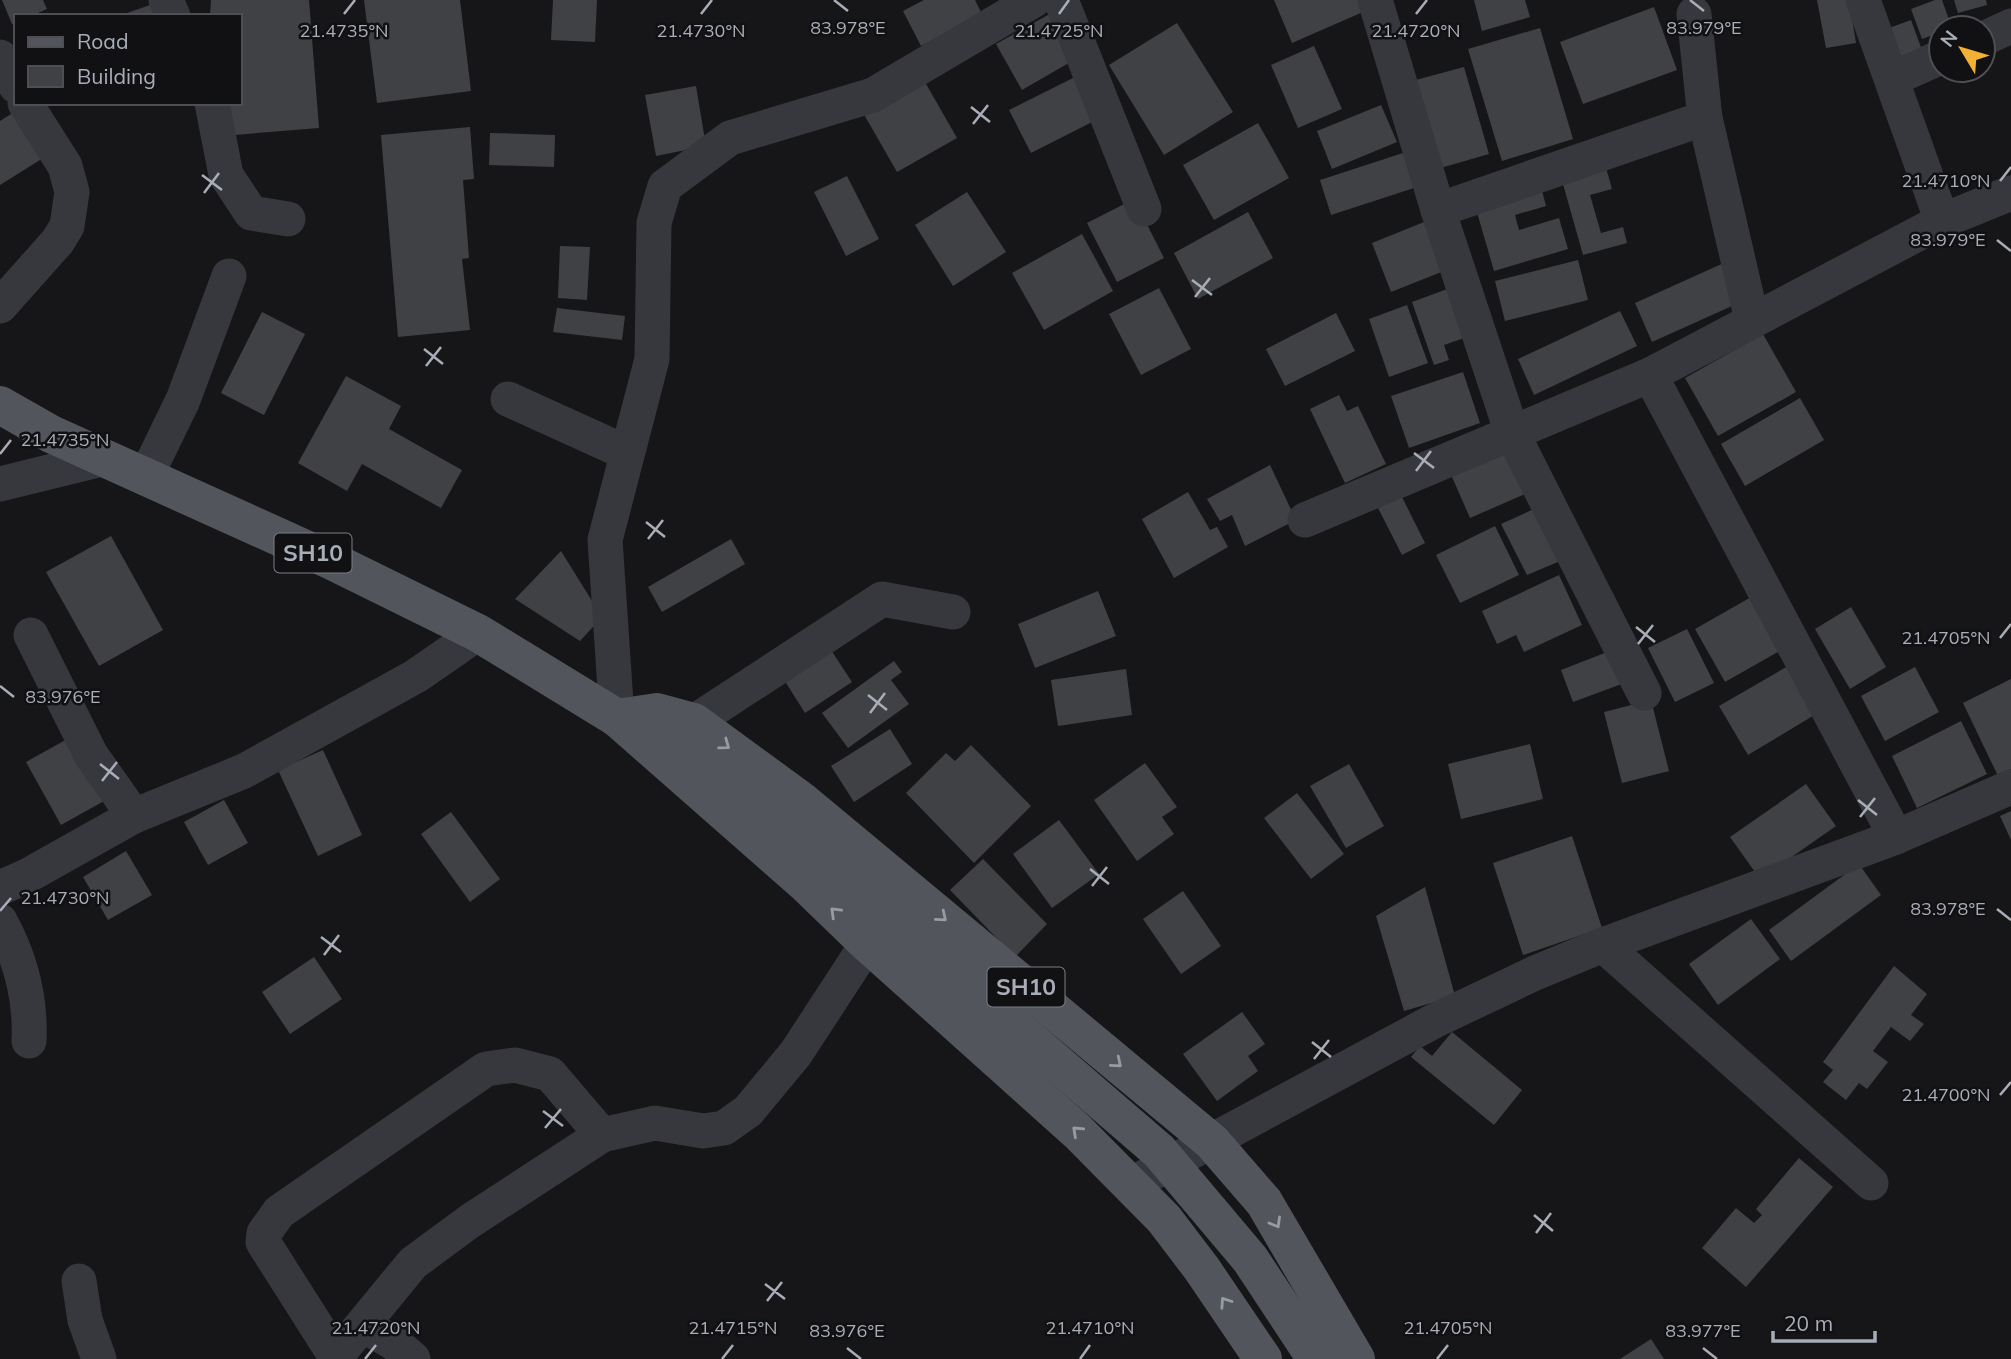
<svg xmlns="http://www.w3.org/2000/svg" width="2011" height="1359" viewBox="0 0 2011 1359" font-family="Mulish,sans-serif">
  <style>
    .building { fill: #404145 }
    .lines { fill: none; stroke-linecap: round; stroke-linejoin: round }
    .minor { stroke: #37383d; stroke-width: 35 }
    .major { stroke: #53555c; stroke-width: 38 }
    .major-bridge { stroke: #53555c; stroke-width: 38 }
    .oneway { stroke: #979ba6 }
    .ticks { fill: none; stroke: #a8adb8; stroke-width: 2.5 }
    .labels { text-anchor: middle; stroke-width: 5; stroke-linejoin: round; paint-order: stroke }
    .shield { fill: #111113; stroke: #7b7e86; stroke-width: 2 }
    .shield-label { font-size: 23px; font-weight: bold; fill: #a8adb8 }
    .ticks-label { font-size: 18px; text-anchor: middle; fill: #a8adb8; stroke: #111113; stroke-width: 5; stroke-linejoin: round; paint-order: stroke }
  </style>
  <rect width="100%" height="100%" fill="#161618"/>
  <g class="building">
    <path d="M2,0H43L47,9L31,16H16V23L12,24Z"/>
    <path d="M211,0H309L319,128L234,135L227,103H240V16H210Z"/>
    <path d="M364,0H460L471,91L377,103Z"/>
    <path d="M553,0H597L595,42L551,40Z"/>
    <path d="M924,0H975L982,14L921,46L903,11Z"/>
    <path d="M1274,0H1358L1363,12L1292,43Z"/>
    <path d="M1474,0H1525L1530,17L1482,31Z"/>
    <path d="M1817,0H1849L1856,43L1826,48Z"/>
    <path d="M1935,0H1942L1952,28H1941V32L1922,39L1911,9Z"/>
    <path d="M1954,0H1986L1987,5L1958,13Z"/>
    <path d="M156,3L160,16H121V15Z"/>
    <path d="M1654,7L1677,70L1583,104L1560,42Z"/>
    <path d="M1048,15L1074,60L1022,90L996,44Z"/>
    <path d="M1911,20L1922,50L1892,61L1881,31Z"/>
    <path d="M1177,23L1233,112L1164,155L1109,65Z"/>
    <path d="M1540,28L1573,139L1502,161L1468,49Z"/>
    <path d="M1314,46L1342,109L1298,128L1271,65Z"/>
    <path d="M1464,67L1489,154L1437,169L1412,81Z"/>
    <path d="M1079,75L1100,118L1031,153L1009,110Z"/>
    <path d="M922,77L957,138L897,172L862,111Z"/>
    <path d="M696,86L706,146L656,156L645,95Z"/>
    <path d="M1381,105L1397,142L1332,169L1317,131Z"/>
    <path d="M19,109L48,155L0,185V121Z"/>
    <path d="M1258,123L1289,178L1214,220L1183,165Z"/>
    <path d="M470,127L474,179L463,180L469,258L462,259L470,330L398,337L381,135Z"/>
    <path d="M490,133L555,135L554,167L489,165Z"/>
    <path d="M1403,153L1414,188L1331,215L1320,180Z"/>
    <path d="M1605,164L1612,189L1590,195L1601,233L1623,227L1627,243L1583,255L1561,177Z"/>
    <path d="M847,176L879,239L846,256L814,192Z"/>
    <path d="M1540,183L1546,206L1515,215L1519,230L1559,218L1568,249L1494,271L1474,202Z"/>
    <path d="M967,192L1006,252L953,286L915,225Z"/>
    <path d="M1134,199L1164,258L1117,282L1087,223Z"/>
    <path d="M1248,212L1273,258L1198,299L1174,253Z"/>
    <path d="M1424,222L1444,271L1391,292L1372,243Z"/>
    <path d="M1082,234L1113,291L1044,330L1012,273Z"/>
    <path d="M560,246L590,247L587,300L558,298Z"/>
    <path d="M1578,260L1588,300L1505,321L1495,281Z"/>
    <path d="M1726,262L1743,301L1652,342L1635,303Z"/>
    <path d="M1159,288L1191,349L1141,375L1109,314Z"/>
    <path d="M1450,288L1467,337L1444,345L1449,360L1434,365L1412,302Z"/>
    <path d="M1407,305L1428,363L1389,377L1369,319Z"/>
    <path d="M557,308L625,316L622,340L553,332Z"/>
    <path d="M1620,311L1637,346L1534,395L1518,359Z"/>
    <path d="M262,312L305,334L264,415L221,393Z"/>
    <path d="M1336,313L1355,351L1285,386L1266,349Z"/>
    <path d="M1763,334L1796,392L1718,436L1685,378Z"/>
    <path d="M1463,372L1480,423L1409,448L1391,396Z"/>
    <path d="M346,376L401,406L389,429L462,470L441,508L362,464L347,491L298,463Z"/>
    <path d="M1339,395L1347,411L1358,406L1386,464L1345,483L1310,409Z"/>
    <path d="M1800,398L1824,440L1745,486L1721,444Z"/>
    <path d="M1504,446L1525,494L1470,518L1449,470Z"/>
    <path d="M1270,465L1296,520L1245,546L1232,515L1220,521L1207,499Z"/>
    <path d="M1188,492L1210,530L1217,527L1228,547L1174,578L1142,519Z"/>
    <path d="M1402,497L1425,543L1402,555L1378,508Z"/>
    <path d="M1545,504L1572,556L1527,575L1501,524Z"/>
    <path d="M1495,526L1519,575L1460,603L1436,555Z"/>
    <path d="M111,536L163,630L99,666L46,572Z"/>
    <path d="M731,539L745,564L662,612L648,587Z"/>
    <path d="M561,551L602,617L580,641L515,599Z"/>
    <path d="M1559,575L1582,625L1524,652L1516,635L1497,644L1482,611Z"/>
    <path d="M1098,591L1116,636L1035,668L1018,624Z"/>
    <path d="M1753,596L1783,649L1725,682L1695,629Z"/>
    <path d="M1851,607L1886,667L1850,689L1815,629Z"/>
    <path d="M1687,629L1714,683L1675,702L1648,648Z"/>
    <path d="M829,647L852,682L805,713L783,678Z"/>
    <path d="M1615,649L1627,682L1573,702L1561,670Z"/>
    <path d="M894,661L902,672L891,680L909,704L848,748L822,713Z"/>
    <path d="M1788,666L1816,714L1748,755L1719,706Z"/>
    <path d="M1915,667L1939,712L1885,741L1861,696Z"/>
    <path d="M1126,669L1132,715L1058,726L1051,680Z"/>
    <path d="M2011,679V769L1998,776L1963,703Z"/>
    <path d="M1651,700L1669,771L1622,783L1604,712Z"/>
    <path d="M1961,721L1987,774L1917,808L1892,756Z"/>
    <path d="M890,729L912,764L854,802L831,766Z"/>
    <path d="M69,738L104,801L61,825L26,762Z"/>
    <path d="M1530,744L1543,799L1461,819L1448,764Z"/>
    <path d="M971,745L1031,806L974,863L906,793L946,753L955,761Z"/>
    <path d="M323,750L362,835L318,856L278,770Z"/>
    <path d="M1145,763L1177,807L1162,817L1174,834L1137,861L1094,800Z"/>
    <path d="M1349,764L1384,826L1346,848L1310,786Z"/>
    <path d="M1806,784L1836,826L1760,879L1730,837Z"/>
    <path d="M1297,793L1344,854L1311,879L1264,818Z"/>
    <path d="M224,800L248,843L208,865L184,822Z"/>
    <path d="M2011,811V840L2000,816Z"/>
    <path d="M451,812L500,879L470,902L421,834Z"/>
    <path d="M1059,820L1099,874L1052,908L1013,854Z"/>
    <path d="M1572,836L1602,928L1523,955L1493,863Z"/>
    <path d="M126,851L152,895L108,920L83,877Z"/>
    <path d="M983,859L1047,924L1015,957L950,890Z"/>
    <path d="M1859,864L1881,895L1791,961L1769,930Z"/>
    <path d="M1425,887L1455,996L1404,1011L1376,916Z"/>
    <path d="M1183,891L1221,946L1181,974L1143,919Z"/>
    <path d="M1751,919L1780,959L1718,1005L1689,964Z"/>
    <path d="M314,957L342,999L290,1034L262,992Z"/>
    <path d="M1894,966L1927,994L1911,1015L1924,1024L1910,1041L1891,1027L1873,1051L1888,1062L1867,1089L1859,1083L1846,1100L1823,1082L1833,1070L1823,1062Z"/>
    <path d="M1242,1012L1265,1044L1248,1056L1258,1071L1217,1101L1183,1054Z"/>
    <path d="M1452,1032L1522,1090L1494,1125L1411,1057L1420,1046L1432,1056Z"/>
    <path d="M1799,1158L1833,1187L1746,1287L1702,1248L1736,1208L1754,1223L1762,1215L1756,1209Z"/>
    <path d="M1651,1339L1664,1359H1620Z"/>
  </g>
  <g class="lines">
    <g class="minor">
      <path d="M166,0L173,16"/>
      <path d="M1061,0L1144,209"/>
      <path d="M1375,0L1438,210L1512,433L1644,693"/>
      <path d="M1863,0L1942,221"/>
      <path d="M1694,14L1705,118L1752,320"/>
      <path d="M1983,39L2011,26"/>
      <path d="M0,57L16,86"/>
      <path d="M1892,79L1941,57"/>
      <path d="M212,103L226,175L251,213L288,219"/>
      <path d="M1438,210L1705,118"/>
      <path d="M0,306L58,241L67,226L72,192L65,166L25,103"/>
      <path d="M1650,375L1896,837"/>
      <path d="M508,399L627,453"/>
      <path d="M146,476L183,400L229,276"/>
      <path d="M0,484L106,458"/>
      <path d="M1305,520L1650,375L1942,221L2011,193"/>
      <path d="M31,635L91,755L134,816"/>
      <path d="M617,718L605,540L652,359L654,223L665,186L730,138L873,95L1034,0"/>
      <path d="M694,722L882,599L953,612"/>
      <path d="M0,888L27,876L134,816L244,771L416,676L478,633"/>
      <path d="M0,921C21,959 31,998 29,1041"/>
      <path d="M1603,945L1871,1183"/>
      <path d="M1130,1185L1434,1021L1535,973L1603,945L1896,837L2011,787"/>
      <path d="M79,1281L85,1320L99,1359"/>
      <path d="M363,1325L394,1343L413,1359"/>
      <path d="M336,1357L263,1242L264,1233L279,1212L486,1069L515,1065L550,1074L602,1135"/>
      <path d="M334,1359L413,1263L470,1221L602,1135L655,1123L703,1131L724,1128L748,1111L796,1053L882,921"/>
    </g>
    <g class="major">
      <path d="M0,405L51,434L332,561L478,633L617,718L807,885L866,942L1078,1132L1164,1219L1202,1269L1263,1359"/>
      <path d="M617,718L657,712L694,722L802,801L1212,1142L1264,1202L1356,1359"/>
    </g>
    <path class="major-bridge" d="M617,718L668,736L738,788L1159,1151L1250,1259L1316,1359"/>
  </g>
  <defs><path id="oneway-chevron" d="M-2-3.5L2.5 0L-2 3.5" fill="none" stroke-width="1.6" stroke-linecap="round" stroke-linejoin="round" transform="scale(1.75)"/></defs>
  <g class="oneway">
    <use href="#oneway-chevron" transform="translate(725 745) rotate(36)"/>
    <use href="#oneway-chevron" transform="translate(835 912) rotate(-136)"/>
    <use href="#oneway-chevron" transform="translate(942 917) rotate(40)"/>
    <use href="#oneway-chevron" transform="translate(1117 1063) rotate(40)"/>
    <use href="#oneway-chevron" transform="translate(1077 1131) rotate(-137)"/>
    <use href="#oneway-chevron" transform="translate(1276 1223) rotate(60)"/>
    <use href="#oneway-chevron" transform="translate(1225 1302) rotate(-124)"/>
  </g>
  <path class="ticks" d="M834,0L848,11M1690,0L1704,11M344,14L355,0M701,14L712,0M1059,14L1069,0M1416,14L1427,0M971,107L990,122M973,124L988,105M202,175L222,190M2000,181L2011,167M204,193L219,173M1997,240L2011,251M1192,280L1212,295M1195,297L1210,278M424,349L443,364M426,366L441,347M1414,453L1434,468M0,454L11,440M1416,471L1431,451M646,522L665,537M648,539L663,520M1636,627L1655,642M2000,638L2011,624M1638,644L1653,625M0,686L14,697M868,695L887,710M870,713L885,693M100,764L119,779M102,781L117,762M1858,800L1877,815M1860,817L1875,798M1090,869L1109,884M1092,886L1107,867M1997,909L2011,920M0,911L11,898M321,937L341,952M324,955L339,935M1312,1042L1331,1057M1314,1059L1329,1040M2000,1095L2011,1082M543,1111L563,1126M545,1128L561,1109M1534,1215L1553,1231M1536,1233L1551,1213M765,1284L785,1299M767,1301L782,1282M847,1348L861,1359M1703,1348L1717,1359M365,1359L376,1345M722,1359L733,1345M1080,1359L1090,1345M1437,1359L1448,1345"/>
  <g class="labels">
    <g class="shield">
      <rect x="274.5" y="533.5" width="77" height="39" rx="5"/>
      <rect x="987.5" y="967.5" width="77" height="39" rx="5"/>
    </g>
    <g class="shield-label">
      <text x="313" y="561">SH10</text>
      <text x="1026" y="995">SH10</text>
    </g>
  </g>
  <g class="ticks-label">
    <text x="848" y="34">83.978°E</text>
    <text x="1704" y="34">83.979°E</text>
    <text x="344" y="37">21.4735°N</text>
    <text x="701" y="37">21.4730°N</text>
    <text x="1059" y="37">21.4725°N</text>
    <text x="1416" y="37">21.4720°N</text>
    <text x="1946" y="187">21.4710°N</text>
    <text x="1948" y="246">83.979°E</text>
    <text x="65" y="446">21.4735°N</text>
    <text x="1946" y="644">21.4705°N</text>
    <text x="63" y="703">83.976°E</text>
    <text x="65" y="904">21.4730°N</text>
    <text x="1948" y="915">83.978°E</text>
    <text x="1946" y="1101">21.4700°N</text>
    <text x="376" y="1334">21.4720°N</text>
    <text x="733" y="1334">21.4715°N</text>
    <text x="1090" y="1334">21.4710°N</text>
    <text x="1448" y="1334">21.4705°N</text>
    <text x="847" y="1337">83.976°E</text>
    <text x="1703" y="1337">83.977°E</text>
  </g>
  <rect x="14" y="14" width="228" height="91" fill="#111113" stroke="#4d4f55" stroke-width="2"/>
  <rect x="28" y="37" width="35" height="10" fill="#53555c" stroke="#4d4f55" stroke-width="2"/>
  <text x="77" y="49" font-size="21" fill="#a8adb8">Road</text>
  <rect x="28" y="66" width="35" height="21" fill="#404145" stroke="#4d4f55" stroke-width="2"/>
  <text x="77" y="84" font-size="21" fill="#a8adb8">Building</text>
  <g transform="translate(1962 49) rotate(308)"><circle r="33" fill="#111113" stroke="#4d4f55" stroke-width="2"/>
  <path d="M0-5L12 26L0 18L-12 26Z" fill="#f2b134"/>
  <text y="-10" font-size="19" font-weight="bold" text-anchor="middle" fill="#a8adb8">N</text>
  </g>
  <path d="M1773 1331v10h102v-10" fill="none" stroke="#a8adb8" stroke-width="3.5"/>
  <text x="1784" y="1331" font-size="21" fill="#a8adb8" stroke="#111113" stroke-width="5" paint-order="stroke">20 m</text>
</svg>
